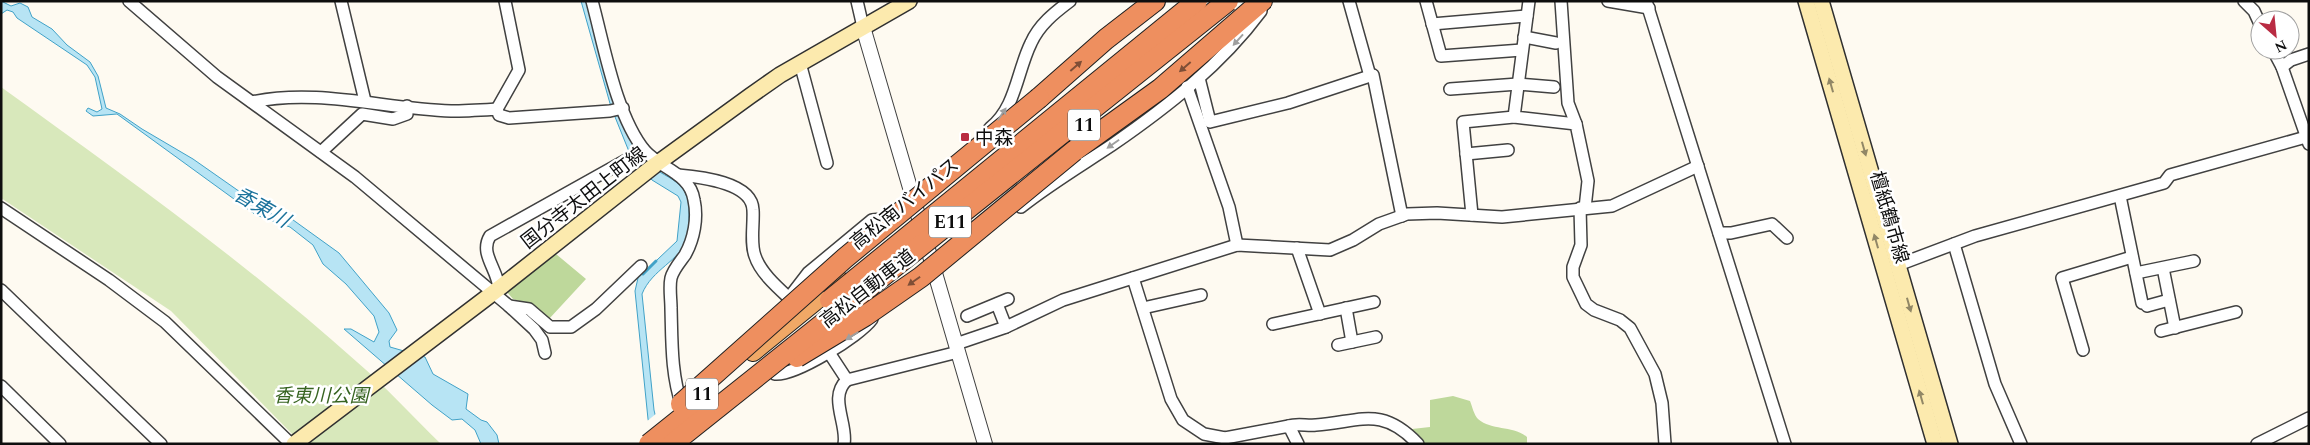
<svg xmlns="http://www.w3.org/2000/svg" width="2310" height="445" viewBox="0 0 2310 445" font-family="Spectral,'Noto Sans JP',serif">
  <style>
    .green { fill: #d8e8bb }
    .forest { fill: #bed89b }
    .water { fill: #b7e4f4; stroke: #41a2c8 }
    .pier { fill: #fefaf1 }
    .lines { fill: none; stroke-linecap: round; stroke-linejoin: round }
    .stream { stroke: #41a2c8; stroke-width: 3 }
    .minor-casing { stroke: #414141; stroke-width: 14 }
    .tertiary-casing { stroke: #414141; stroke-width: 16 }
    .secondary-casing { stroke: #303030; stroke-width: 18 }
    .trunk-casing { stroke: #1f1f1f; stroke-width: 20 }
    .motorway-casing { stroke: #1f1f1f; stroke-width: 22 }
    .minor { stroke: #fff; stroke-width: 11 }
    .tertiary { stroke: #fff; stroke-width: 14 }
    .secondary { stroke: #fceaae; stroke-width: 15 }
    .trunk { stroke: #f0a866; stroke-width: 18 }
    .motorway { stroke: #ee8f5f; stroke-width: 20 }
    .motorway-bridge-casing { stroke: #1f1f1f; stroke-width: 22; stroke-linecap: butt }
    .motorway-bridge { stroke: #ee8f5f; stroke-width: 20 }
    .oneway { fill: #9f9f9f }
    .oneway2 { fill: #7e4e36 }
    .oneway3 { fill: #918766 }
    .poi-dot { fill: #b92c43; stroke: #fff; stroke-width: 2 }
    .labels { text-anchor: middle; stroke-width: 5; stroke-linejoin: round; paint-order: stroke }
    .shield { fill: #fff; stroke: #565656; stroke-width: 1 }
    .shield-label { font-size: 18px; font-weight: bold; fill: #0e0e0e }
    .poi-label { font-size: 19px; fill: #0e0e0e; stroke: #fff; text-anchor: start }
    .street-label { font-size: 19px; fill: #0e0e0e; stroke: #fff }
    .park-label { font-size: 19px; font-style: italic; fill: #376421; stroke: #fff }
    .water-label { font-size: 20px; font-style: italic; fill: #1c739c; stroke: #fff }
  </style>
  <rect width="100%" height="100%" fill="#fefaf1"/>
  <path class="green" d="M1,87C123,175 245,262 357,362C386,387 413,417 441,444H302L171,311L1,198Z"/>
  <g class="forest">
    <path d="M556,254L586,279L549,319L530,305L513,299L507,292Z"/>
    <path d="M1453,396L1470,401C1472,406 1474,415 1478,419C1492,431 1512,425 1527,437V444H1423L1413,434L1412,429L1430,427V400Z"/>
  </g>
  <g class="water">
    <path d="M1,1L11,6L20,3L28,7L32,17L52,29L67,45L90,62L98,76L106,108L120,114L142,129L193,159L273,215L289,217L339,253L389,313L397,330L389,341L390,347L425,357L433,374L468,394L466,409L481,420L487,422L497,435L499,444H481L475,430L462,419L452,420L432,405L344,329H351L374,342L379,332L374,316L346,284L323,264L313,245L290,227L256,215L117,114L93,116L86,111L88,108L97,112L102,109L95,77L87,65L17,18L13,12L7,10L1,14Z"/>
    <path d="M581,1H589C602,51 612,104 636,150C652,180 690,172 689,212C689,221 689,230 687,239C680,261 652,269 642,294L654,410L662,444H654L648,419L635,291L638,278L677,241L681,202L678,196L652,180L630,154L611,107Z"/>
  </g>
  <path class="pier" d="M657,413L664,443L651,444L646,422Z"/>
  <g class="lines">
    <path class="stream" d="M643,274L656,261"/>
    <g class="minor-casing">
      <g id="minor">
        <path d="M129,1L217,77L355,177L509,306L534,329L542,340L545,353"/>
        <path d="M341,1L365,101"/>
        <path d="M592,1C604,45 616,116 645,151C661,169 690,173 694,200C698,218 694,239 685,255C680,262 673,270 671,278C669,287 671,299 671,308C672,342 671,374 682,406"/>
        <path d="M857,1L863,27"/>
        <path d="M1349,1L1370,76"/>
        <path d="M1426,1L1441,56L1522,50"/>
        <path d="M1529,1L1514,117L1576,124L1588,181L1585,208"/>
        <path d="M1561,1L1568,103L1576,124"/>
        <path d="M1608,1L1649,8"/>
        <path d="M1646,1L1785,444"/>
        <path d="M2244,1L2254,11L2260,24"/>
        <path d="M1432,24L1527,16"/>
        <path d="M1524,37L1556,43"/>
        <path d="M2273,50L2282,67L2309,144"/>
        <path d="M800,63L827,163"/>
        <path d="M2282,67L2291,60L2309,54"/>
        <path d="M1199,78L1210,122L1288,103L1373,75L1402,216"/>
        <path d="M1187,87L1229,207L1237,245"/>
        <path d="M1450,89L1518,84L1554,87"/>
        <path d="M252,102C318,88 384,109 451,111C466,111 481,110 497,109L499,115L509,118L610,111L623,108"/>
        <path d="M497,109L519,70L505,1"/>
        <path d="M990,128C1016,108 1017,71 1031,43C1039,25 1054,13 1070,1"/>
        <path d="M321,152L362,114L393,119L407,114V106"/>
        <path d="M1466,154L1508,150"/>
        <path d="M678,175C700,177 752,182 753,210C754,224 750,243 755,256C760,272 777,287 789,298"/>
        <path d="M2120,196L2142,303"/>
        <path d="M1021,207C1050,184 1082,165 1112,145C1167,107 1221,65 1261,11"/>
        <path d="M1,208L109,280L165,322L291,444"/>
        <path d="M1580,208L1581,245L1573,267V277L1586,304L1594,310L1620,320L1630,328L1655,374L1662,403L1665,444"/>
        <path d="M1472,215L1463,122L1514,117"/>
        <path d="M1719,233H1731L1772,224L1787,238"/>
        <path d="M1954,244L1995,384L2021,444"/>
        <path d="M1297,248L1320,314"/>
        <path d="M1898,265L1975,236L2164,183L2170,175L2306,137"/>
        <path d="M2163,268L2175,328"/>
        <path d="M2136,273L2194,261"/>
        <path d="M1133,278L1171,399L1183,420L1204,434L1225,438L1289,426L1298,444"/>
        <path d="M499,289C498,269 479,254 490,236L644,150"/>
        <path d="M1,290L161,444"/>
        <path d="M788,299L808,273L872,220L892,218"/>
        <path d="M997,304L1006,327"/>
        <path d="M509,306L529,309L550,327H571L596,309L641,266"/>
        <path d="M2147,306L2169,300"/>
        <path d="M1143,308L1201,295"/>
        <path d="M1346,308L1352,342"/>
        <path d="M967,316L1008,299"/>
        <path d="M1273,324L1374,302"/>
        <path d="M2161,331L2236,312"/>
        <path d="M956,344L1006,327L1063,300L1237,245L1330,250L1353,240L1379,224L1407,214L1437,213L1502,217L1612,206L1698,166"/>
        <path d="M1338,345L1376,337"/>
        <path d="M2083,350L2062,278L2132,257"/>
        <path d="M828,351L847,380L958,352"/>
        <path d="M775,374C795,376 860,336 872,319"/>
        <path d="M1,386L60,444"/>
        <path d="M1289,426C1297,423 1307,426 1316,425C1360,422 1381,405 1418,444"/>
        <path d="M844,444C848,424 828,397 847,380"/>
        <path d="M2257,444L2309,418"/>
      </g>
    </g>
    <g class="tertiary-casing">
      <path id="tertiary" d="M863,27L985,444"/>
    </g>
    <g class="secondary-casing">
      <g id="secondary">
        <path d="M1806,1L1935,444"/>
        <path d="M1821,1L1950,444"/>
        <path d="M294,444L502,286L655,165L750,96L780,75L909,1"/>
      </g>
    </g>
    <g class="trunk-casing">
      <path id="trunk" d="M753,352L840,281"/>
    </g>
    <g class="motorway-casing">
      <g id="motorway">
        <path d="M1039,98L1106,39L1155,1"/>
        <path d="M1074,151L1160,89L1262,1"/>
      </g>
    </g>
    <use href="#minor" class="minor"/>
    <use href="#tertiary" class="tertiary"/>
    <use href="#secondary" class="secondary"/>
    <use href="#trunk" class="trunk"/>
    <use href="#motorway" class="motorway"/>
    <g class="motorway-bridge-casing">
      <g id="motorway-bridge">
        <path d="M830,300L1197,1"/>
        <path d="M797,357L865,316L921,277L1074,151"/>
        <path d="M681,404L845,258L1039,98"/>
        <path d="M649,444L704,400"/>
        <path d="M672,444L1228,1"/>
      </g>
    </g>
    <use href="#motorway-bridge" class="motorway-bridge"/>
  </g>
  <defs><path id="oneway-solid" d="M-6-.8H1V-3.2L6.5 0L1 3.2V.8H-6Z" transform="scale(1.25)"/></defs>
  <g class="oneway">
    <use href="#oneway-solid" transform="translate(1238 40) rotate(132)"/>
    <use href="#oneway-solid" transform="translate(1002 114) rotate(-56)"/>
    <use href="#oneway-solid" transform="translate(1113 144) rotate(145)"/>
    <use href="#oneway-solid" transform="translate(852 336) rotate(148)"/>
  </g>
  <g class="oneway2">
    <use href="#oneway-solid" transform="translate(1076 66) rotate(-41)"/>
    <use href="#oneway-solid" transform="translate(1185 67) rotate(139)"/>
    <use href="#oneway-solid" transform="translate(914 281) rotate(145)"/>
  </g>
  <g class="oneway3">
    <use href="#oneway-solid" transform="translate(1831 85) rotate(-106)"/>
    <use href="#oneway-solid" transform="translate(1864 149) rotate(74)"/>
    <use href="#oneway-solid" transform="translate(1876 241) rotate(-106)"/>
    <use href="#oneway-solid" transform="translate(1909 305) rotate(74)"/>
    <use href="#oneway-solid" transform="translate(1921 397) rotate(-106)"/>
  </g>
  <rect class="poi-dot" x="960" y="132" width="10" height="10" rx="2.5"/>
  <g class="labels">
    <g class="shield">
      <rect x="1068" y="109.5" width="32" height="31" rx="4"/>
      <rect x="929" y="206.5" width="42" height="31" rx="4"/>
      <rect x="686" y="378.5" width="32" height="31" rx="4"/>
    </g>
    <g class="shield-label">
      <text x="1084" y="131">11</text>
      <text x="950" y="228">E11</text>
      <text x="702" y="400">11</text>
    </g>
    <g class="poi-label">
      <text x="975" y="144">中森</text>
    </g>
    <g class="street-label">
      <text transform="translate(583 197) rotate(-38)" y="7">国分寺太田上町線</text>
      <text transform="translate(904 203) rotate(-39)" y="7">高松南バイパス</text>
      <text transform="translate(1890 217) rotate(74)" y="7">檀紙鶴市線</text>
      <text transform="translate(867 288) rotate(-38)" y="7">高松自動車道</text>
    </g>
    <g class="park-label">
      <text x="321" y="402">香東川公園</text>
    </g>
    <g class="water-label">
      <text transform="translate(262 207) rotate(30)" y="7">香東川</text>
    </g>
  </g>
  <rect width="2310" height="445" fill="none" stroke="#0e0e0e" stroke-width="5"/>
  <g transform="translate(2275 35) rotate(153)"><circle r="24" fill="#ffffff" stroke="#9f9f9f"/>
  <path d="M0-4L9 19L0 12L-9 19Z" fill="#b92c43"/>
  <text y="-8" font-size="14" font-weight="bold" text-anchor="middle" fill="#0e0e0e">N</text>
  </g>
</svg>
